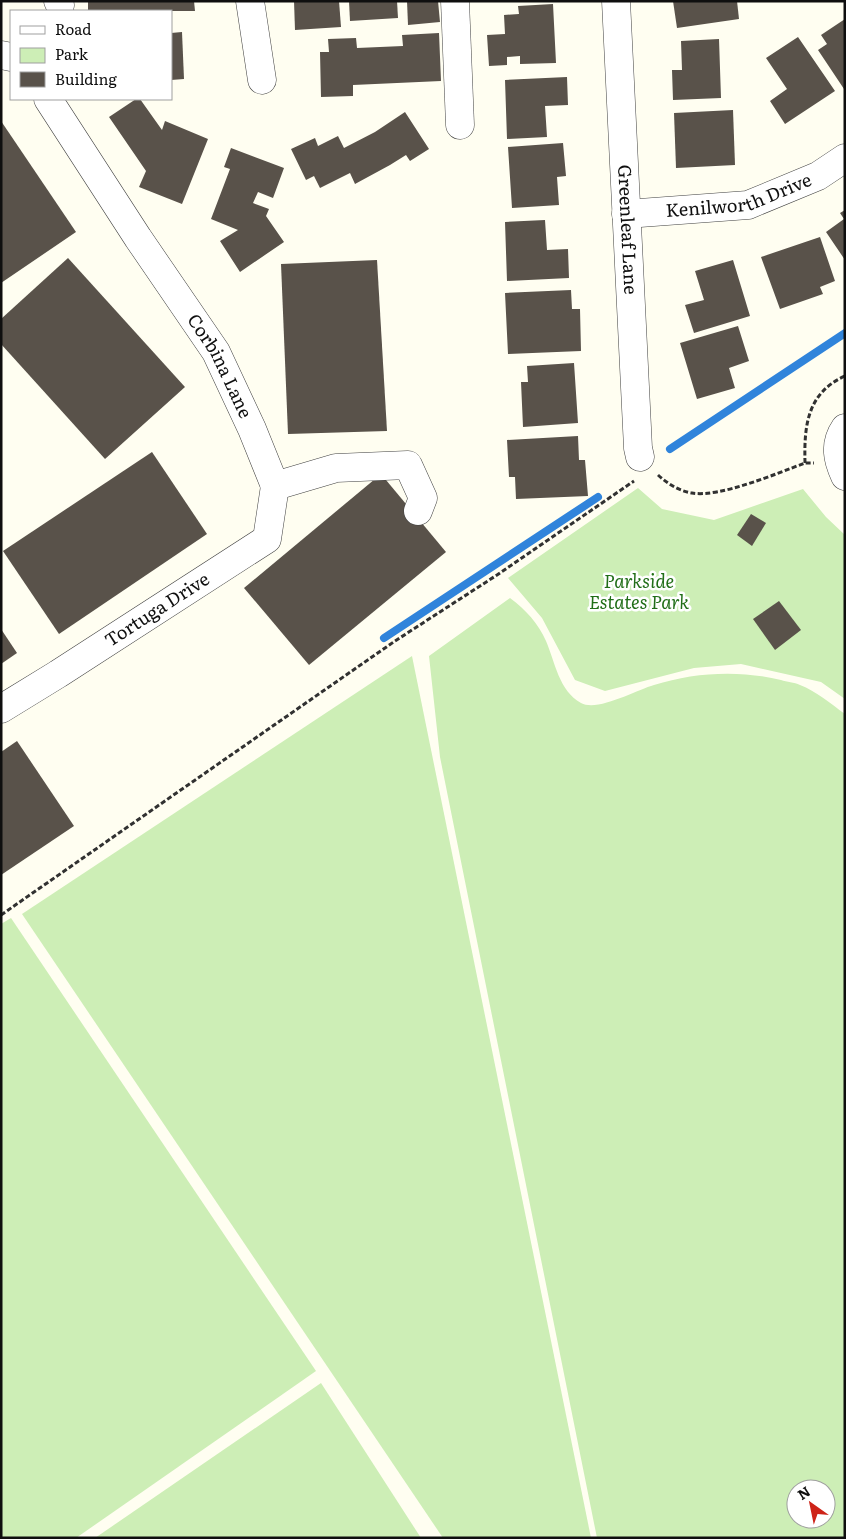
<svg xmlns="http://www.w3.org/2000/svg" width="846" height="1539" viewBox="0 0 846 1539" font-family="Literata,serif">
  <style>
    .green { fill: #cdeeb6; fill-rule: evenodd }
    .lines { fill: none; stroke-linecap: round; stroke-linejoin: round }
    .stream { stroke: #3084db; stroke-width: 8 }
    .building { fill: #59524a }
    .minor-casing { stroke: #424242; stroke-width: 29 }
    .path { stroke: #313131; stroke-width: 3; stroke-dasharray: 5 2.5; stroke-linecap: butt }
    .minor { stroke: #fff; stroke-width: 28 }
    .labels { text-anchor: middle; stroke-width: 5; stroke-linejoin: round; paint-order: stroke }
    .street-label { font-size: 18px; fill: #0f0f0f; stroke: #fff }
    .park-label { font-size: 18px; font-style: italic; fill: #216e18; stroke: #fff }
  </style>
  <rect width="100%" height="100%" fill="#fffef1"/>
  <g class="green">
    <path d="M638,488L662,509L714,520L803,489L826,517L845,535V699L821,682L741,664L694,668L605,691L575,680L542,618L508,578Z"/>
    <path d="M510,598C526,610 538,623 546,641C555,662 559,691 581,703C598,712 636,690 654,685C695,672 740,670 781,680C787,682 794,682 800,685C816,691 831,704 845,714V1538H597L440,757L429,656ZM796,1489H826V1519H796Z"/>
    <path d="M412,656L591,1538H443L22,914Z"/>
    <path d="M11,918L316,1371L76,1538H1V924Z"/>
    <path d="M321,1383L421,1538H95Z"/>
  </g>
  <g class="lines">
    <g class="stream">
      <path d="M670,449L845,333"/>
      <path d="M384,638L598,497"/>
    </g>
  </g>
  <g class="building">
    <path d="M88,1H194L195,11H88Z"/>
    <path d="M294,1H339L341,27L295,30Z"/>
    <path d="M349,1H397L398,18L350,21Z"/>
    <path d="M407,1H438L440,22L408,25Z"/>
    <path d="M673,1H737L739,19L677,28Z"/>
    <path d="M553,4L556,63L520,64V56L507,57V65L489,66L487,35L505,34L504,15L519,14L518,6Z"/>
    <path d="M845,19V88L844,89L818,50L827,44L821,35Z"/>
    <path d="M182,32L184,79L171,80V33Z"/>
    <path d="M439,33L441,81L353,85V96L321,97L320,52H329L328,39L356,38L357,48L403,46L402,35Z"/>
    <path d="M798,37L835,91L785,124L770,101L787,89L766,58Z"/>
    <path d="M719,39L721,98L673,100L672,70H682L681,41Z"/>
    <path d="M567,77L568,105L545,106L547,137L507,139L505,80Z"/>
    <path d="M136,99H140L162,130L165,121L208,139L182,204L139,187L146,171L109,117Z"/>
    <path d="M733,110L735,165L676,168L674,113Z"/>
    <path d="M405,112L429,149L410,161L406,155L390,165L355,184L350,173L320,188L314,176L306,180L291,149L315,138L318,146L338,136L344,148L375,132Z"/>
    <path d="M1,121L76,232L1,283Z"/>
    <path d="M563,143L566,176L557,177L559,205L512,208L508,147Z"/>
    <path d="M231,148L284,168L273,198L258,192L253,203L269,209L266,216L284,242L240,272L220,241L238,230L211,219L230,169L224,167Z"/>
    <path d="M845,210V260L826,232L844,219L840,213Z"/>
    <path d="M545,220L547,250L568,249L569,278L507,281L505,222Z"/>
    <path d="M820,237L835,281L820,287L823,294L780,309L761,257Z"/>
    <path d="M68,258L185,387L105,459L1,344V319Z"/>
    <path d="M377,260L387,431L288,434L281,264Z"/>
    <path d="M733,260L750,316L694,333L685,305L704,300L695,271Z"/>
    <path d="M571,290L572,309H580L581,351L508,354L505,293Z"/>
    <path d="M738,326L749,361L729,368L735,388L697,399L680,343Z"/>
    <path d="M574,363L578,423L523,427L521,382H528L527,366Z"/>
    <path d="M578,436L579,460H585L588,496L516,499L515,477H509L507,440Z"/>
    <path d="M152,452L207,534L59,634L3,551Z"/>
    <path d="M381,474L446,552L309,665L244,588Z"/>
    <path d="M751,514L766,523L752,546L737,535Z"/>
    <path d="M779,601L801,630L775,650L753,619Z"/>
    <path d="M1,629L17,653L1,664Z"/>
    <path d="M17,741L74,826L1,875V752Z"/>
  </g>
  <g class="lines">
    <g class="minor-casing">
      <g id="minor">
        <path d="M58,1L60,5"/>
        <path d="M250,1L262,80"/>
        <path d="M455,1L460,125"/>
        <path id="s1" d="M616,1L638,448L640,457"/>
        <path d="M1,55L11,57"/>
        <path id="s2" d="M48,99L138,238L216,352L252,429L275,486"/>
        <path id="s3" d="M626,214L748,205L818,176L845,158"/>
        <path d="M845,428C834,444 837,459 845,476"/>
        <path d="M275,486L336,468L408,465L423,498L418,511"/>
        <path id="s4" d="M1,709L58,674L267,539L275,486"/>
      </g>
    </g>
    <g class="path">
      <path d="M805,463C804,426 807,393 845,376"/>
      <path d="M658,475C668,484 679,491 692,493C719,498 778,473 805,463H814"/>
      <path d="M1,915L395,641L497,575L634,481"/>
    </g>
    <use href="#minor" class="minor"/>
  </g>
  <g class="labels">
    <g class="street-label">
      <text dy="6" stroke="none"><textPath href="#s3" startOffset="115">Kenilworth Drive</textPath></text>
      <text dy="6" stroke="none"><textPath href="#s1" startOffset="229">Greenleaf Lane</textPath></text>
      <text dy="6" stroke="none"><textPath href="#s2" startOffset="318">Corbina Lane</textPath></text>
      <text dy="6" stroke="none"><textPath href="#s4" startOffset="185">Tortuga Drive</textPath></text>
    </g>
    <g class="park-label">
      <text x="639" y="588">Parkside<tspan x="639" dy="21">Estates Park</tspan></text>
    </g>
  </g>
  <rect width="846" height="1539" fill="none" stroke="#0f0f0f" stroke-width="5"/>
  <rect x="10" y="10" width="162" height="90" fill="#ffffff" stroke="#9f9f9f"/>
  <rect x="20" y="26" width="25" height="8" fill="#ffffff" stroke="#9f9f9f"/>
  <text x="55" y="35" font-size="15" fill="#0f0f0f">Road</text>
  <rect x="20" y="48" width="25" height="15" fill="#cdeeb6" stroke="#9f9f9f"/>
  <text x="55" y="60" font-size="15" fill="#0f0f0f">Park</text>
  <rect x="20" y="72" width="25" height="15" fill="#59524a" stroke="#9f9f9f"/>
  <text x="55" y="85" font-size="15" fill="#0f0f0f">Building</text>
  <g transform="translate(811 1504) rotate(327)"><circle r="24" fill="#ffffff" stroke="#9f9f9f"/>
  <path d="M0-4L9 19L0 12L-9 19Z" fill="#ce2318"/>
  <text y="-8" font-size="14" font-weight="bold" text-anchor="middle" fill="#0f0f0f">N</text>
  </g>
</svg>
